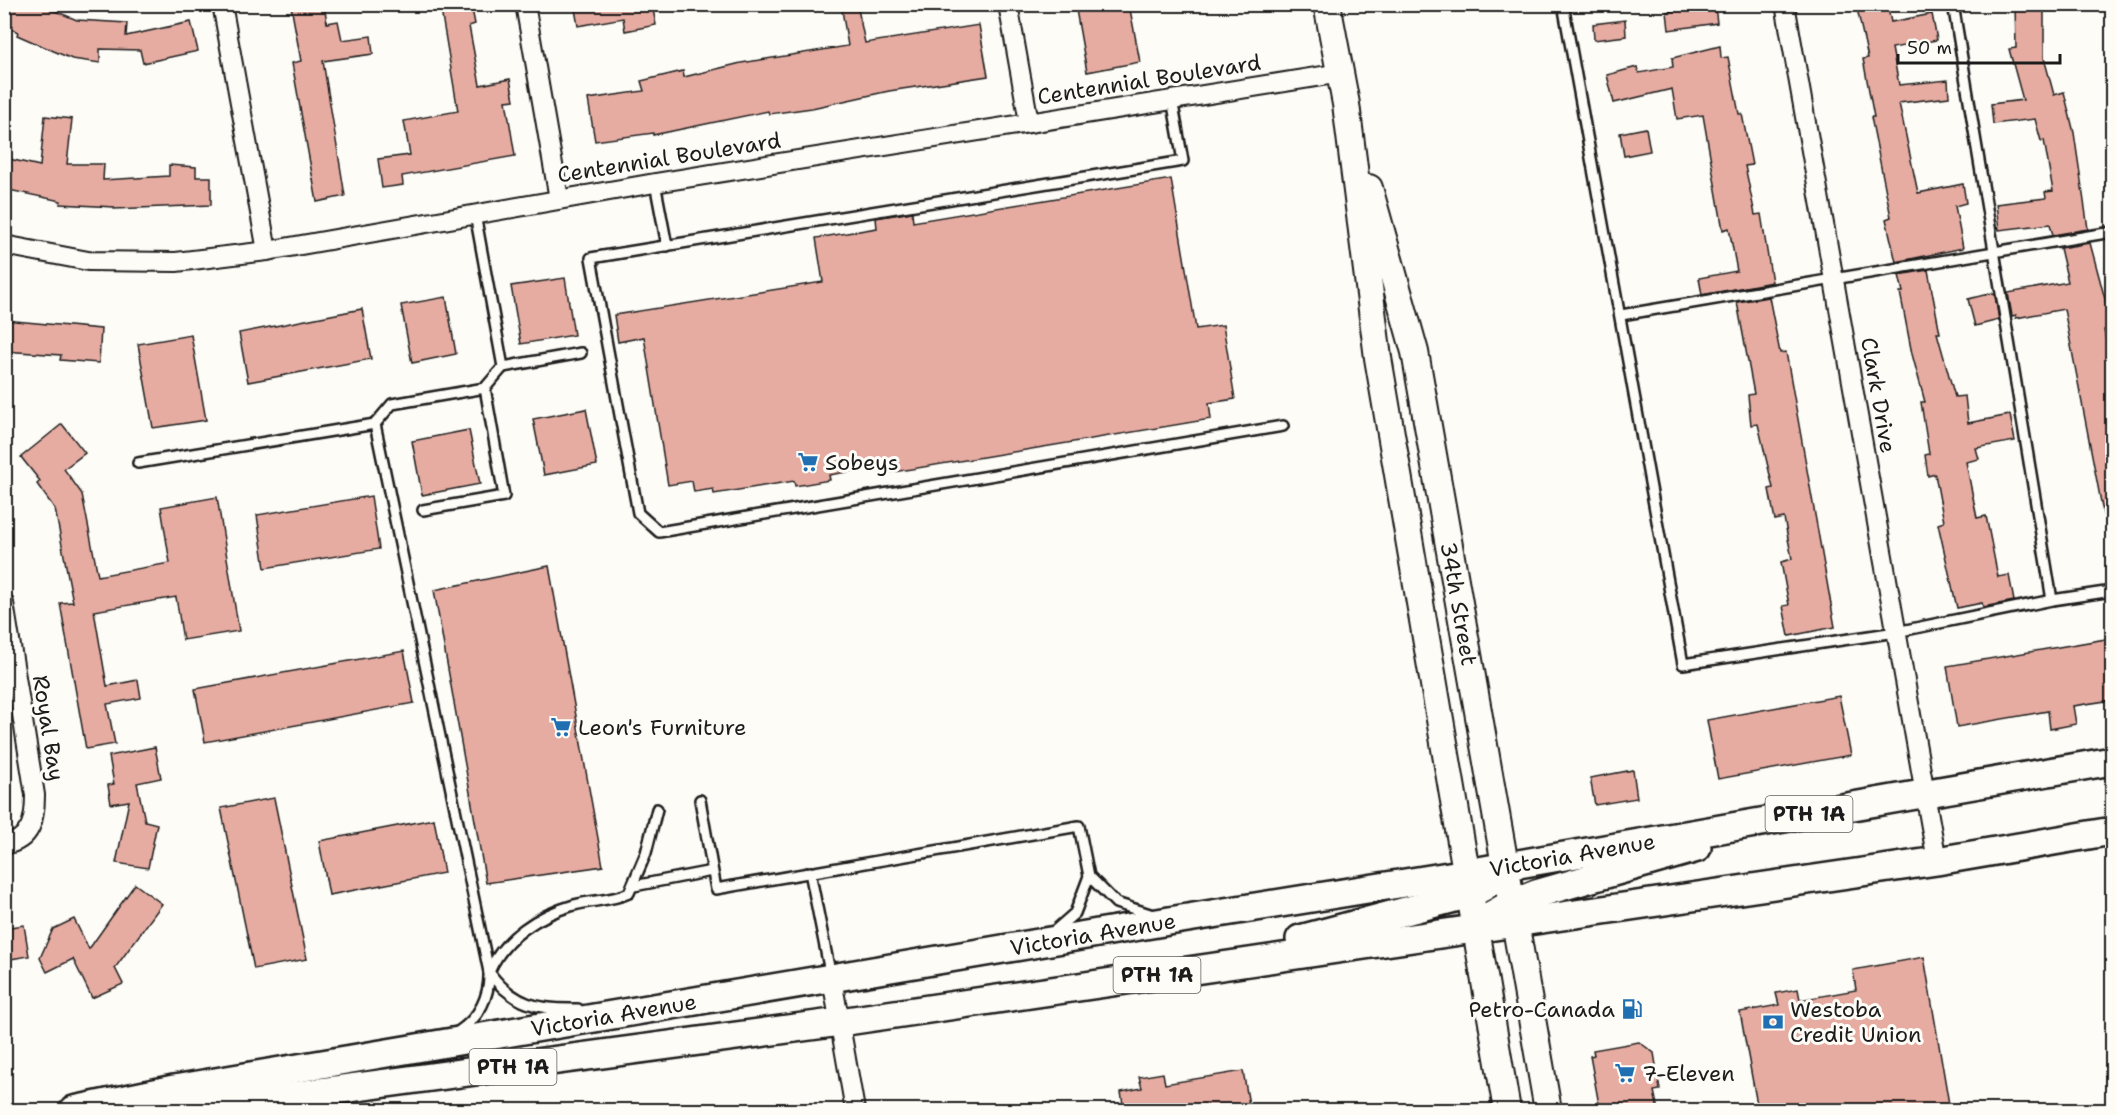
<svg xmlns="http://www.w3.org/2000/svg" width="2117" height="1115" viewBox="0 0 2117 1115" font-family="'Shantell Sans',sans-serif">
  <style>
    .building { fill: #e6aca2; stroke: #1c1c1c; stroke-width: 1.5 }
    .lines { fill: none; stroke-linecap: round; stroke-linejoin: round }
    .lane-casing { stroke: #1c1c1c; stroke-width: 14 }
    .street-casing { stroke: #1c1c1c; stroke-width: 22 }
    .secondary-casing { stroke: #1c1c1c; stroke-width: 30 }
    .primary-casing { stroke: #1c1c1c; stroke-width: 32 }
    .lane { stroke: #fdfcf7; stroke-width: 9 }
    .street { stroke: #fdfcf7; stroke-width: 18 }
    .secondary { stroke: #fdfcf7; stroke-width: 26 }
    .primary { stroke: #fdfcf7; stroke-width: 27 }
    .labels { text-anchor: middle; stroke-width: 6; stroke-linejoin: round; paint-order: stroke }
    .shield { fill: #fdfcf7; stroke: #605f5e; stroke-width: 1.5 }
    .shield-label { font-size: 21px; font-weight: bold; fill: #1c1c1c }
    .street-label { font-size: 22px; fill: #1c1c1c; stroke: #fdfcf7 }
    .poi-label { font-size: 22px; fill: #1c1c1c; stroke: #fdfcf7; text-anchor: start }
  </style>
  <rect width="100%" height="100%" fill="#fdfcf7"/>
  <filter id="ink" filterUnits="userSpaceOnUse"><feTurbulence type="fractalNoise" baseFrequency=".0167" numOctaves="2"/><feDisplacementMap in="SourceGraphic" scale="12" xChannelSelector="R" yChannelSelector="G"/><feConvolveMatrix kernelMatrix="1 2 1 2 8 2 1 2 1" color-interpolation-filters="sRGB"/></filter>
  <g filter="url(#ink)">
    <g class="building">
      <path d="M4,4H38L77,20L127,23L126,36L191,22L198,51L143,63L140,50L100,49V63L72,59L17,35L18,32L4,26Z"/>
      <path d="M302,4H324L327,23L338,21L342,40L371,36L373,54L323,61L345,196L317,202L292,63L301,61L291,6Z"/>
      <path d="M440,4H471L475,24L469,26L480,85L510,79L514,100L506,101L515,156L402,176L403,185L382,188L378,159L410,155L404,121L458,111Z"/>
      <path d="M574,4H652L656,25L625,31L623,18L578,26Z"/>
      <path d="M841,4H857L865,43L979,25L988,76L889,91L812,108L769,114L768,111L653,135V133L595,141L588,99L644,91L641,81L683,71L684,77L741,63L848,46Z"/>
      <path d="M1075,4H1129L1140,62L1087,72Z"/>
      <path d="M1856,4H1887L1891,22L1932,14L1937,40L1892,48L1899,85L1948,80L1949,97L1899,103L1918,193L1963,184L1966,203L1955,206L1963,248L1896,262L1886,219L1891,217L1871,117H1874L1863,59L1868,58Z"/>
      <path d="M2015,4H2044V58L2054,95L2064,92L2074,133L2088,229L2053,235L2050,224L1999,230L1996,204L2046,198L2045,192L2053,191L2044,140L2041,141L2035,119L1993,124L1991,104L2023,100L2009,49L2016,48Z"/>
      <path d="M1715,6L1717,23L1669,30L1667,12Z"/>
      <path d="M1625,20L1626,36L1594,40L1593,24Z"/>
      <path d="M1720,46L1721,58L1728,57L1739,114H1742L1752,165L1745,166L1755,215L1761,214L1772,282L1702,295L1699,278L1737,271L1729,228L1723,230L1703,115L1677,119L1672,89L1614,103L1607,75L1637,67L1639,73L1673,67L1672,58Z"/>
      <path d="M45,116L72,119L67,164H104L103,180L169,176V165L196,167V177H211V205L114,209V207L60,204L61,201L4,189L9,159L40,166Z"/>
      <path d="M1646,128L1650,151L1624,156L1620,133Z"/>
      <path d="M1171,179L1196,329L1223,325L1235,399L1209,403L1211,419L882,474L881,466L829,475L830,480L795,486L794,481L714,494L713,489L694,492L692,481L668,485L644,337L618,342L614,315L823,282L816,238L877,228L876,218L912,212L913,222Z"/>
      <path d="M2090,243L2105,299L2109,328L2104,330L2112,373V517L2104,518L2064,309L2016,318V315L2012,316L2008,293L2068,282L2060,248Z"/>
      <path d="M1928,270L1940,333H1937L1955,397L1965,396L1968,423L2010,415L2015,441L1976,448L1979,459L1966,462L1977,518L1986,516L1998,577L2009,575L2014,601L1983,607L1982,603L1957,608L1938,524L1944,522L1935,474L1928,476L1925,455L1929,454L1921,402H1925L1912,354L1900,292H1903L1899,275Z"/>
      <path d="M565,278L574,335L521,344L511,286Z"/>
      <path d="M1992,293L1995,296L1999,320L1975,326L1968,299Z"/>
      <path d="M446,297L456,354L412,363L401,305Z"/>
      <path d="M1769,297L1780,353L1786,352L1835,627L1789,636L1783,606L1789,605L1781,562L1792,559L1784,518L1775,520L1769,489L1773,488L1758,424L1751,425L1748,395L1754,394L1737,302Z"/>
      <path d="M362,309L371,359L248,382L239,333Z"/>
      <path d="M4,320L101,329L99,363L60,360L61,355L4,351Z"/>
      <path d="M191,335L206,420L153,428L138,344Z"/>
      <path d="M586,409L597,465L544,475L533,419Z"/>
      <path d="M62,424L85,453L64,469L82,494L98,576L170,563L161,507L217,497L239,631L183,640L176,597L94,611L107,686L138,680L141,698L107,704L115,744L86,749L60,603L73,602L55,509L37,484L40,481L21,457Z"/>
      <path d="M469,430L480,484L422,495L412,441Z"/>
      <path d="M371,496L379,549L265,568L257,515Z"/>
      <path d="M549,566L603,866L486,883L434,590Z"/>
      <path d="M2112,638V700L2073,706L2076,724L2050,729L2048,711L1957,727L1947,666Z"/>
      <path d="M404,651L414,703L205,742L195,689Z"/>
      <path d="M1839,696L1851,755L1718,779L1707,720Z"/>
      <path d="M155,747L161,778L137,783L145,821L157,824L148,868L116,863L129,801L111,804L108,785L114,784L109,756Z"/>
      <path d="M1633,770L1637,798L1595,805L1590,778Z"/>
      <path d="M274,798L307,959L254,969L221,808Z"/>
      <path d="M434,819L444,873L329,895L319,841Z"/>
      <path d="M135,884L162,904L115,968L123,984L92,998L73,959L47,972L40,958L53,929L74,919L89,949Z"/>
      <path d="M24,925L29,956L4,960V928Z"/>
      <path d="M1924,957L1950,1110H1758L1740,1012L1779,1005L1776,993L1798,989L1800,1000L1856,990L1853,970Z"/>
      <path d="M1639,1042L1654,1053L1660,1090L1654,1091L1658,1110H1600L1590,1056L1594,1055L1593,1050Z"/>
      <path d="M1243,1071L1250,1110H1124L1121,1092L1142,1088L1139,1077L1163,1073L1165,1084Z"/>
    </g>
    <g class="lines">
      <g class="lane-casing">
        <g id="lane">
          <path d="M1563,4L1683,664L1896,632L2052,600L1953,4"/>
          <path d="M1172,99L1183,161L591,258L638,513L659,532L1283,426"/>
          <path d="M655,183L667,246"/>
          <path d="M1621,315L2112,232"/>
          <path d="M503,367L581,353"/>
          <path d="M375,424L392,404L485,388L503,367L475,214"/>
          <path d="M138,463L375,424L489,972C490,996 479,1018 459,1031"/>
          <path d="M423,510L504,496L485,388"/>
          <path d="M2052,600L2112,591"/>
          <path d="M700,800L716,889L1079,826L1089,876L1075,913L1051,934"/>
          <path d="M810,872L831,977"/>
          <path d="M1089,876L1116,903L1153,915"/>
          <path d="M634,886L712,871"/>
          <path d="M489,972C504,937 539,915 574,905C592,900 612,901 629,893L646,853L657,809"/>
          <path d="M489,972C513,1005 538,1010 578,1009"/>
        </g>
      </g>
      <g class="street-casing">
        <g id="street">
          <path d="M222,4L267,251"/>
          <path d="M525,4L559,199"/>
          <path d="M1008,4L1029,122"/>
          <path d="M1785,4L1937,861"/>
          <path d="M4,245L88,261L176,262L267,251L655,183L1341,73"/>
          <path d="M4,603L35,795C35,819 32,840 4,845"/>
          <path d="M832,979L855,1110"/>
        </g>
      </g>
      <g class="secondary-casing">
        <g id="secondary">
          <path d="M1327,4L1346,104L1378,358L1507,1110"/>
          <path id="s1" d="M1369,188L1415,352L1548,1110"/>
        </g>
      </g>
      <g class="primary-casing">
        <g id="primary">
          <path d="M1484,919L1511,904L1536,894L1697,848"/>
          <path d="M1300,939L1470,894L1485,886L1504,867"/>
          <path id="s2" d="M74,1110L174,1089L1169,921L1467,873L2112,761"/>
          <path d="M186,1110L840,1022L1937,861L2112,831"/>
        </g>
      </g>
      <use href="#lane" class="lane"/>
      <use href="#street" class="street"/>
      <use href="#secondary" class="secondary"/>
      <use href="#primary" class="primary"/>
    </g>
  </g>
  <defs>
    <g id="supermarket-bare" transform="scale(1.62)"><path d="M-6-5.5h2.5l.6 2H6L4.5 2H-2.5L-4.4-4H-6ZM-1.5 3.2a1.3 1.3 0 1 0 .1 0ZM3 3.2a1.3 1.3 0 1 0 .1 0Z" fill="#1f6fb2" stroke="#fdfcf7" stroke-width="2.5" paint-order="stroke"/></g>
    <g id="fuel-bare" transform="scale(1.62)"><path d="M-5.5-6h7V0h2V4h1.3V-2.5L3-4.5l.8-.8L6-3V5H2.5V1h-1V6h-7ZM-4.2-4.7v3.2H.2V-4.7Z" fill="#1f6fb2" stroke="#fdfcf7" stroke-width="2.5" paint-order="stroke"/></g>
    <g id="bank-bare" transform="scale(1.62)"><path d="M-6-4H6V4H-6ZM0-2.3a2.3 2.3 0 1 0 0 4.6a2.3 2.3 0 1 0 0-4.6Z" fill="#1f6fb2" stroke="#fdfcf7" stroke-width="2.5" paint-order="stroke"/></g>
  </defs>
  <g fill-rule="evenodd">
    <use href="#supermarket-bare" x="808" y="462"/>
    <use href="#supermarket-bare" x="561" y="727"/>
    <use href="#fuel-bare" x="1632" y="1009"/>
    <use href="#bank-bare" x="1773" y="1022"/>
    <use href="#supermarket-bare" x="1625" y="1073"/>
  </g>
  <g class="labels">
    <g class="shield">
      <rect x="1765.5" y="796" width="87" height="36" rx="4.5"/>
      <rect x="1113.5" y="957" width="87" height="36" rx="4.5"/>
      <rect x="469.5" y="1049" width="87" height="36" rx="4.5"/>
    </g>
    <g class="shield-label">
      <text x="1809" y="821">PTH 1A</text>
      <text x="1157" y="982">PTH 1A</text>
      <text x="513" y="1074">PTH 1A</text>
    </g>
    <g class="street-label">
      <text transform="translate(1149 79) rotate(-9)" y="8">Centennial Boulevard</text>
      <text transform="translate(669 157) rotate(-9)" y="8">Centennial Boulevard</text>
      <text transform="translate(1879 395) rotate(80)" y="8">Clark Drive</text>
      <text dy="8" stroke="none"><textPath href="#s1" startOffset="426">34th Street</textPath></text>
      <text transform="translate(49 728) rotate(81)" y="8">Royal Bay</text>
      <text dy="8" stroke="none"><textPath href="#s2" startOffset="1520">Victoria Avenue</textPath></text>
      <text dy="8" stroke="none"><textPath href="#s2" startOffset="1034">Victoria Avenue</textPath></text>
      <text dy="8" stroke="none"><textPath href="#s2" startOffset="548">Victoria Avenue</textPath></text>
    </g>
    <g class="poi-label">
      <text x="825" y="470">Sobeys</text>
      <text x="578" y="735">Leon's Furniture</text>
      <text x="1615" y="1017" text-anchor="end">Petro-Canada</text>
      <text x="1790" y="1017">Westoba<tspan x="1790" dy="25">Credit Union</tspan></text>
      <text x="1642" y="1081">7-Eleven</text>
    </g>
  </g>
  <rect width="2117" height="1115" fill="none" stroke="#fdfcf7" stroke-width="24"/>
  <rect x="12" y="12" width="2093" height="1091" fill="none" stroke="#1c1c1c" stroke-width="2" filter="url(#ink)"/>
  <path d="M1898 54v9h162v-9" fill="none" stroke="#1c1c1c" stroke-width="3"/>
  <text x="1907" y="54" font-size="18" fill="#1c1c1c" stroke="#fdfcf7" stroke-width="4.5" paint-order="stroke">50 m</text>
</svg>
